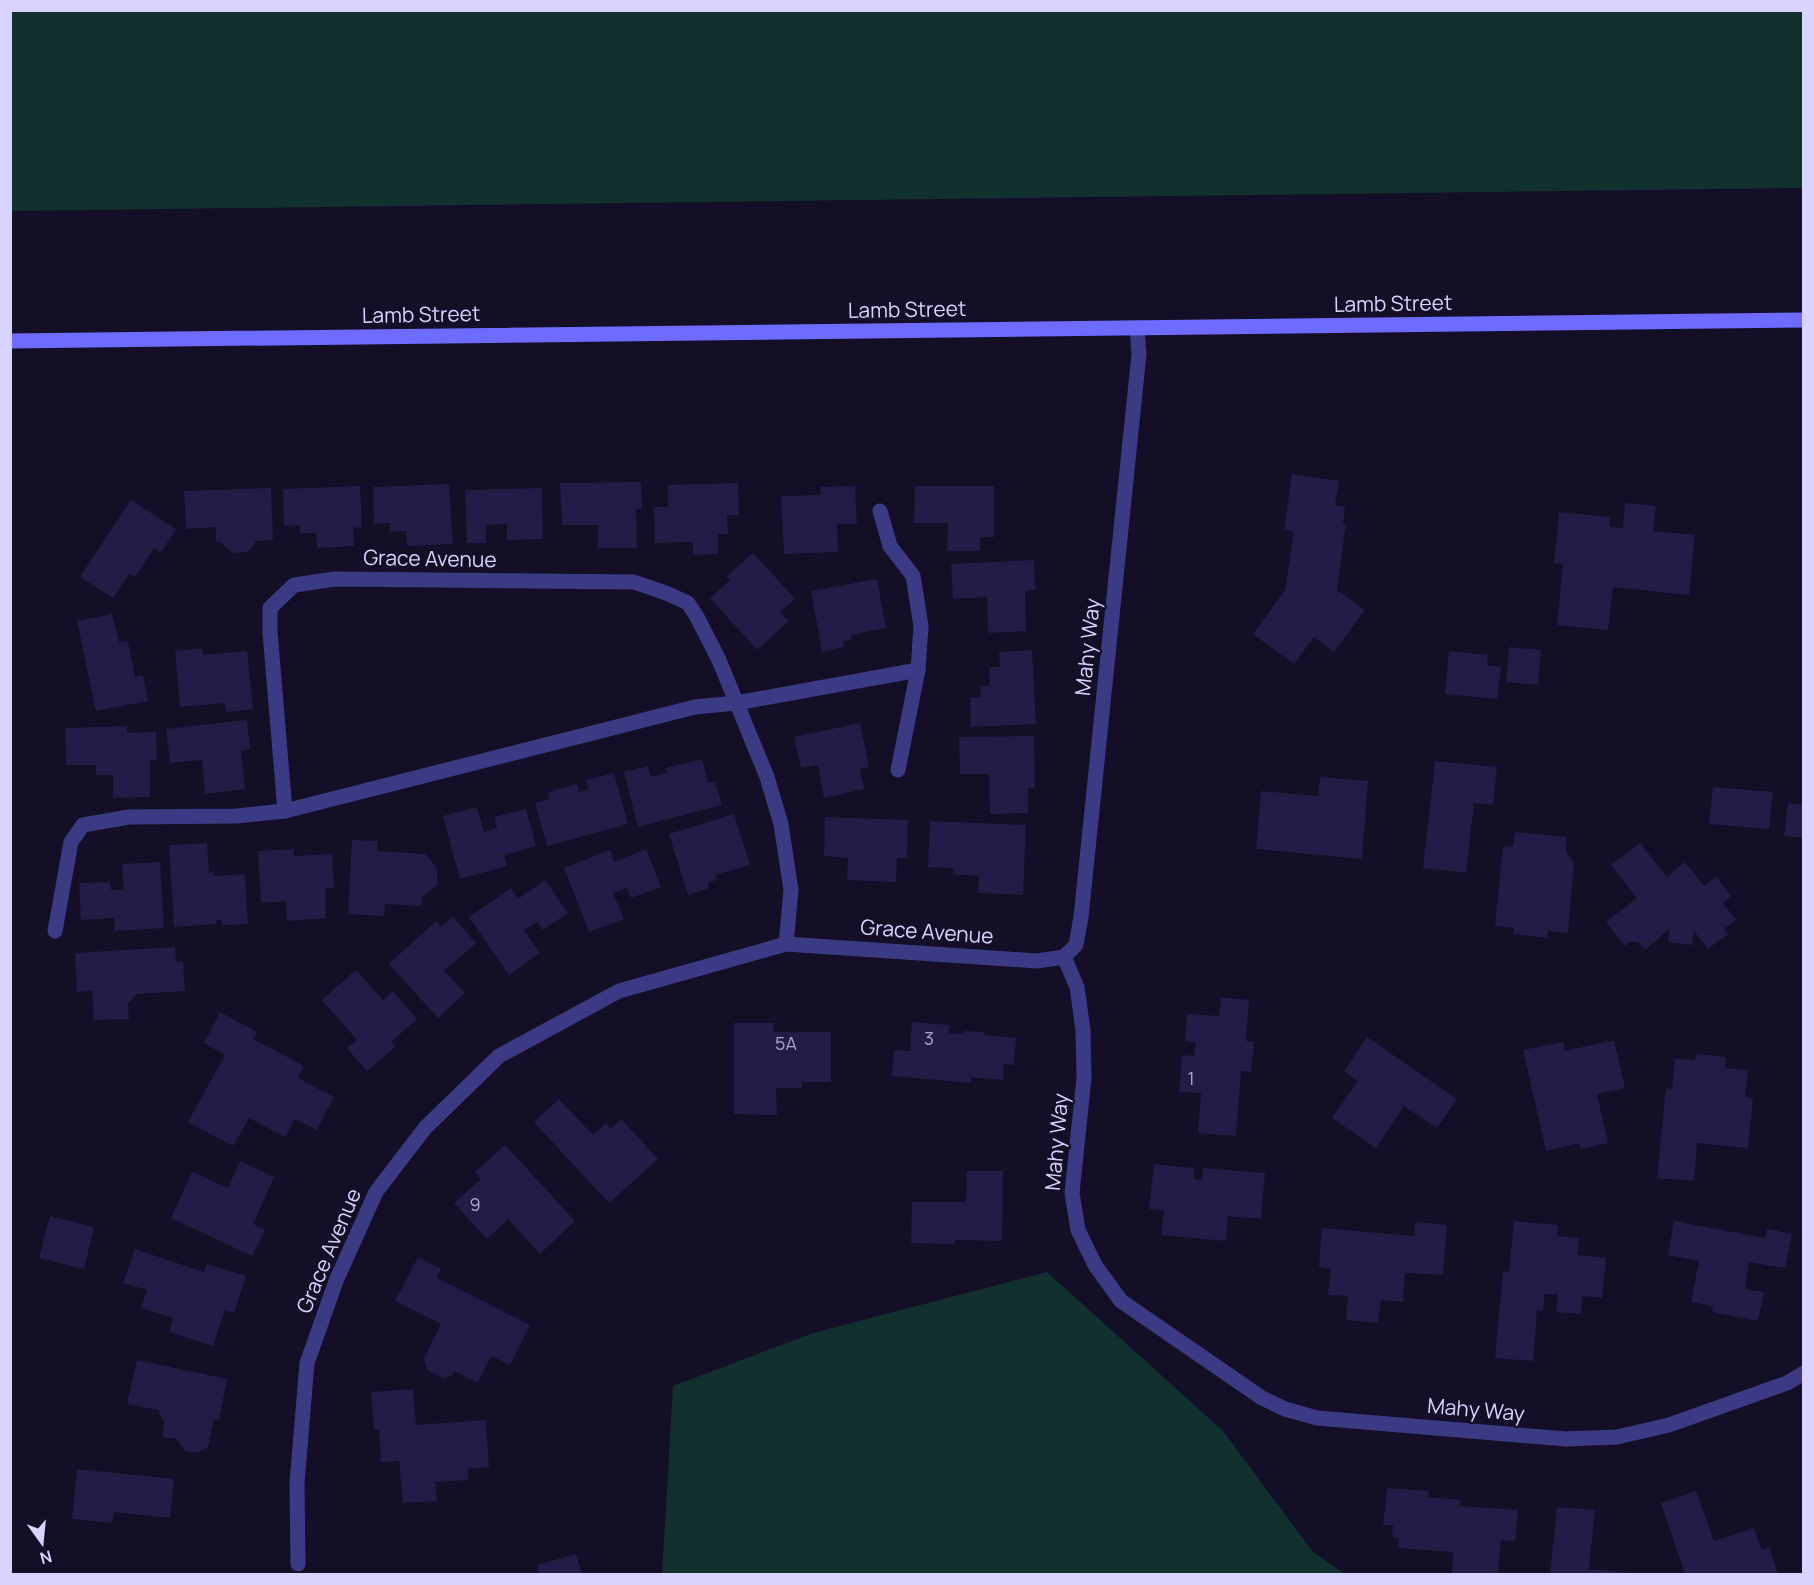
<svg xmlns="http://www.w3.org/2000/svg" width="1814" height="1585" viewBox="0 0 1814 1585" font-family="Manrope,sans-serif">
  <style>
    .green { fill: #12302f }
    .building { fill: #241b47 }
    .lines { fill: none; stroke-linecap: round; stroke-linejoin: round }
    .street { stroke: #3d3a85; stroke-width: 15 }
    .secondary { stroke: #6f6bff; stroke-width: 15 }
    .labels { text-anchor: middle; stroke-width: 5; stroke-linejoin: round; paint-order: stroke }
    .number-label { font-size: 18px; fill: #aca6d1 }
    .street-label { font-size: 21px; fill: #d9d4ff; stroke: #130f26 }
  </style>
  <rect width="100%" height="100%" fill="#130f26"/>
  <g class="green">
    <path d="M10,11H1803V188L11,211Z"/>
    <path d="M1047,1272L1223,1431L1313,1552L1345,1574H662L673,1386L813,1333Z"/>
  </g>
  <g class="building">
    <path d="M1292,474L1339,481L1335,505L1345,507L1343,524L1346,523L1337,590L1365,610L1334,652L1314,637L1294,664L1253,634L1285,590L1294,531L1284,530Z"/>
    <path d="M641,482L642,509H636L637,548H598V525H562L560,483Z"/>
    <path d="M738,483L739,515H727L728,534H718V554L693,555V542L655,543L654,507H668V485Z"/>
    <path d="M449,484L453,544L407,546L406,531L390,532V523L374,524L373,487Z"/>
    <path d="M360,486L362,527L353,528L354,546L317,548L316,533H300L299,525L284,526L283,489Z"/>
    <path d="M855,486L857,524H837L838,552L784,554L781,496L821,495L820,487Z"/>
    <path d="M915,486H994V537H980V551H947L948,523H914Z"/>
    <path d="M271,488L273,540L255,541V544L247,552L233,553L223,545L222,542H216V527L186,529L184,491Z"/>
    <path d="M542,488L543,539L507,540V524L486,525V543H467L465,490Z"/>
    <path d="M131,500L176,529L161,552L154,548L135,577L129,574L113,598L80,577Z"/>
    <path d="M1625,503L1656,506L1653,531L1695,535L1689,595L1613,587L1608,630L1557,625L1563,564L1554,563L1559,512L1610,517L1609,527L1623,528Z"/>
    <path d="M753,553L795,599L780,612L789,621L757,650L710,598L730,580L727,576Z"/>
    <path d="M1034,560L1035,590L1025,591L1026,631L988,633L987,597L953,599L951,564Z"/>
    <path d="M877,579L886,628L851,635L852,640L843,641L844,647L822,652L811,591Z"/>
    <path d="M112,614L119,642L128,641L135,677L143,675L148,701L96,711L77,621Z"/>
    <path d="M1509,647L1541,650L1538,685L1506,682Z"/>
    <path d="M202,648L203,655L247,651L253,709L226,712L225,703L180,707L175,651Z"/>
    <path d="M1032,650L1036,724L971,727L970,698L981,697L980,686H990L989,667H1000L999,652Z"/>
    <path d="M1449,651L1488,655L1487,665L1501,667L1497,699L1445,694Z"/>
    <path d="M247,720L250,749L241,751L245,789L205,794L202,760L170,763L166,729Z"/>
    <path d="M860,723L869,767L860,769L864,789L824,798L818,765L801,768L794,737Z"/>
    <path d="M127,726V733L156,732L157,760H150V797L113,798V775H96V765H66L65,728Z"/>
    <path d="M1034,736L1035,788H1028V813L990,814L989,774H960L959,737Z"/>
    <path d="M702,759L708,783L715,781L722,805L638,827L624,772L648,766L651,777L668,772L666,768Z"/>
    <path d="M1435,761L1497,767L1493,805L1474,803L1466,873L1423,868Z"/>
    <path d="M614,773L628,824L547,846L535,803L550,799L548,792L577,784L579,792L589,789L586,780Z"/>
    <path d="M1320,777L1368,781L1362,859L1256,849L1261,791L1318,796Z"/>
    <path d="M1713,787L1773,792L1769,829L1709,824Z"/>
    <path d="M1788,803L1804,805V838L1784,836Z"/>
    <path d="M477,807L484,832L497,828L494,817L526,809L536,846L504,855L507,866L460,879L443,816Z"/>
    <path d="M734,814L750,865L715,875L717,880L708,882L709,888L688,895L669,834Z"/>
    <path d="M825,817L908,820L907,858H897L896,882L847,880L848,858L824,856Z"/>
    <path d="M930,821L1026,825L1023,895L978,893L979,876L953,874L954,868L928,867Z"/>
    <path d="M1515,832L1567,837L1566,851L1574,864L1568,933L1548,931L1547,938L1513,934L1514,928L1495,926L1503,846L1513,847Z"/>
    <path d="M352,840L378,841L377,851L425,854L437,868V885L422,897L421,906L385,904L384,916L348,914Z"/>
    <path d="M207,843L209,873L214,872V876L245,874L248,924L222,925V920H216V924L174,927L169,845Z"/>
    <path d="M1640,843L1667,877L1685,862L1704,886L1716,877L1731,896L1723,903L1736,920L1724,929L1728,934L1708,949L1694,931L1692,945L1668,942L1669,929L1645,950L1638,942H1629L1625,946L1606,922L1637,898L1611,865Z"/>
    <path d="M294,849V856L332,854L334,888L325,889L326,918L287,921L286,901L261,903L258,851Z"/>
    <path d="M646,849L661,887L631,898L627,888L613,893L624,919L589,932L564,868L610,850L614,862Z"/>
    <path d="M160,862L164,928L115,931L114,918L81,920L79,883L110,882L111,890H124L122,864Z"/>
    <path d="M545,880L568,913L543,930L537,922L524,930L540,953L509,975L469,917L511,888L518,899Z"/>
    <path d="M453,917L476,943L444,971L465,993L438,1018L389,964L436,921L441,927Z"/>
    <path d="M175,947L176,962H183L185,991L137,994L128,1004L129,1019L94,1020L92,991L77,992L75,953Z"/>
    <path d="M356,970L383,1000L393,991L417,1019L391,1042L395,1047L367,1071L347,1048L357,1040L322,1000Z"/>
    <path d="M1221,997L1249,1000L1246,1041L1254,1042L1251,1072L1241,1071L1236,1136L1198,1133L1201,1093L1179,1092L1182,1055L1194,1056L1196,1042L1185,1041L1187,1014L1219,1016Z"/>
    <path d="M220,1012L257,1032L253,1039L304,1066L298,1078L334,1097L317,1130L295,1119L285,1137L249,1118L233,1146L188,1122L225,1055L204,1043Z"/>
    <path d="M912,1022L949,1025V1033L963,1034L964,1031L985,1032L984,1035L1016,1038L1014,1065L1004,1064L1003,1080L971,1077V1083L892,1076L894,1050L910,1051Z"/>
    <path d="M734,1023H774L773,1032H831V1082H802V1088H776L777,1115L734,1114Z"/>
    <path d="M1367,1037L1457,1099L1437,1128L1404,1106L1376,1148L1332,1118L1358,1081L1344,1071Z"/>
    <path d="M1614,1040L1625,1088L1597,1094L1608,1143L1581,1149L1579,1143L1546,1151L1523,1050L1563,1042L1565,1051Z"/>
    <path d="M1696,1054L1726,1057L1725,1068L1748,1070L1745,1097L1753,1098L1748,1148L1697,1143L1694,1181L1657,1178L1666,1088L1672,1089L1675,1059L1695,1060Z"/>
    <path d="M559,1099L593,1135L606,1123L611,1129L621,1119L658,1159L609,1203L534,1122Z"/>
    <path d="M505,1145L575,1221L540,1254L508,1219L487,1239L454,1203L481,1179L475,1172Z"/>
    <path d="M240,1161L274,1177L253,1224L265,1230L252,1256L171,1218L192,1172L228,1188Z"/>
    <path d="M1154,1164L1194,1168V1179L1202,1180L1203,1168L1265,1173L1261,1219L1228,1216L1226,1241L1161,1235L1164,1210L1149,1209Z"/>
    <path d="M967,1171H1003L1002,1241L955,1240L954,1244L911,1243L912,1202H966Z"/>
    <path d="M50,1216L94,1227L84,1269L39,1258Z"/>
    <path d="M1514,1221L1558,1225L1557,1236L1579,1238L1577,1255L1606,1258L1602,1298L1582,1296L1581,1314L1556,1312L1558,1294H1545L1543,1311L1537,1310L1533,1361L1495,1358L1503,1271L1509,1272Z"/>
    <path d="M1674,1221L1765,1238L1767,1229L1792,1234L1785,1268L1749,1262L1745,1289L1764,1292L1758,1321L1712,1312L1713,1306L1691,1302L1699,1261L1668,1255Z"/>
    <path d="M1415,1222L1447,1225L1443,1275L1405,1273L1403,1302L1381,1300L1378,1323L1346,1320L1348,1296L1328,1295L1331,1269L1319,1267L1322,1228L1414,1236Z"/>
    <path d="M135,1249L204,1272L207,1264L246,1276L234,1313L225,1310L213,1346L169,1332L173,1318L141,1308L147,1290L123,1283Z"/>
    <path d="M418,1257L441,1269L437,1278L530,1325L510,1365L491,1356L478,1383L454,1371L453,1375L443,1378L427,1370L424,1358L441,1324L395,1301Z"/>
    <path d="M137,1360L227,1379L219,1420L214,1419L208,1447L197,1453L185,1451L177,1439L162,1437L164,1422L158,1410L127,1404Z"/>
    <path d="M413,1389L416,1425L486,1420L489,1467L468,1469V1480L435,1482L437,1501L403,1503L399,1461L381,1462L379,1429L374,1430L371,1392Z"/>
    <path d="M77,1469L174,1479L170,1518L114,1512L112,1523L72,1519Z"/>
    <path d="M1387,1488L1429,1491L1428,1497L1461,1500L1460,1506L1518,1510L1515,1541L1501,1540L1498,1574H1452L1453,1552L1398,1548L1399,1538L1392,1537L1393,1525H1383Z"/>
    <path d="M1696,1491L1714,1541L1754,1528L1762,1550L1769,1547L1778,1574H1685L1661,1503Z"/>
    <path d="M1557,1507L1595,1510L1589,1569L1628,1573V1574H1550Z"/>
    <path d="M576,1554L582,1574H539L537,1565Z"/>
  </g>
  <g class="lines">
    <g class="street">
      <path d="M1137,328L1139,354L1081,917L1076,945L1064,957L1077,987L1083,1030L1084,1078L1072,1193L1078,1230L1095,1265L1121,1301L1262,1398L1285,1409L1317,1418L1566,1439L1617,1437L1669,1425L1787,1383L1804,1373"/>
      <path d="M880,511L890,546L913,576L921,626L918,670L898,770"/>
      <path d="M285,811L270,632V608L294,585L335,579L634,582L666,593L688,603L697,617L719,660L767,777L781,824L791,890L786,944"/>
      <path d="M55,931L71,842L83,825L129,817L236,816L285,811L695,707L736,703L918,670"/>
      <path d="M298,1564L297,1483L307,1363L336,1281L376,1192L425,1128L499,1056L619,991L786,944L1037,961L1064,957"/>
    </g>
    <path class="secondary" d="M10,341L1804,320"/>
  </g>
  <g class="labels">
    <g class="number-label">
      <text x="929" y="1045">3</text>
      <text x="786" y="1050">5A</text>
      <text x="1191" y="1085">1</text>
      <text x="475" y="1211">9</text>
    </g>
    <g class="street-label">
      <text transform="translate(1393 304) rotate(-1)" y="7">Lamb Street</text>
      <text transform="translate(907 310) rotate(-1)" y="7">Lamb Street</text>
      <text transform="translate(421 315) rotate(-1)" y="7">Lamb Street</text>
      <text transform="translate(430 559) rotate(1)" y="7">Grace Avenue</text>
      <text transform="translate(1088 647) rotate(-84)" y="7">Mahy Way</text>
      <text transform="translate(927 932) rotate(4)" y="7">Grace Avenue</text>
      <text transform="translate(1057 1142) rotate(-85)" y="7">Mahy Way</text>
      <text transform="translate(329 1251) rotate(-67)" y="7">Grace Avenue</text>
      <text transform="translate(1476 1410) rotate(5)" y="7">Mahy Way</text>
    </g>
  </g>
  <rect width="1814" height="1585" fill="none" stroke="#d9d4ff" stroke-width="24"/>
  <g transform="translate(42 1543) rotate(165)" stroke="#130f26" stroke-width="4.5" paint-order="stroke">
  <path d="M0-4.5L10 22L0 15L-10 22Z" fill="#d9d4ff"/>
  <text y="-9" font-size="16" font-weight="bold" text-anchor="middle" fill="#d9d4ff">N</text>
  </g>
</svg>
